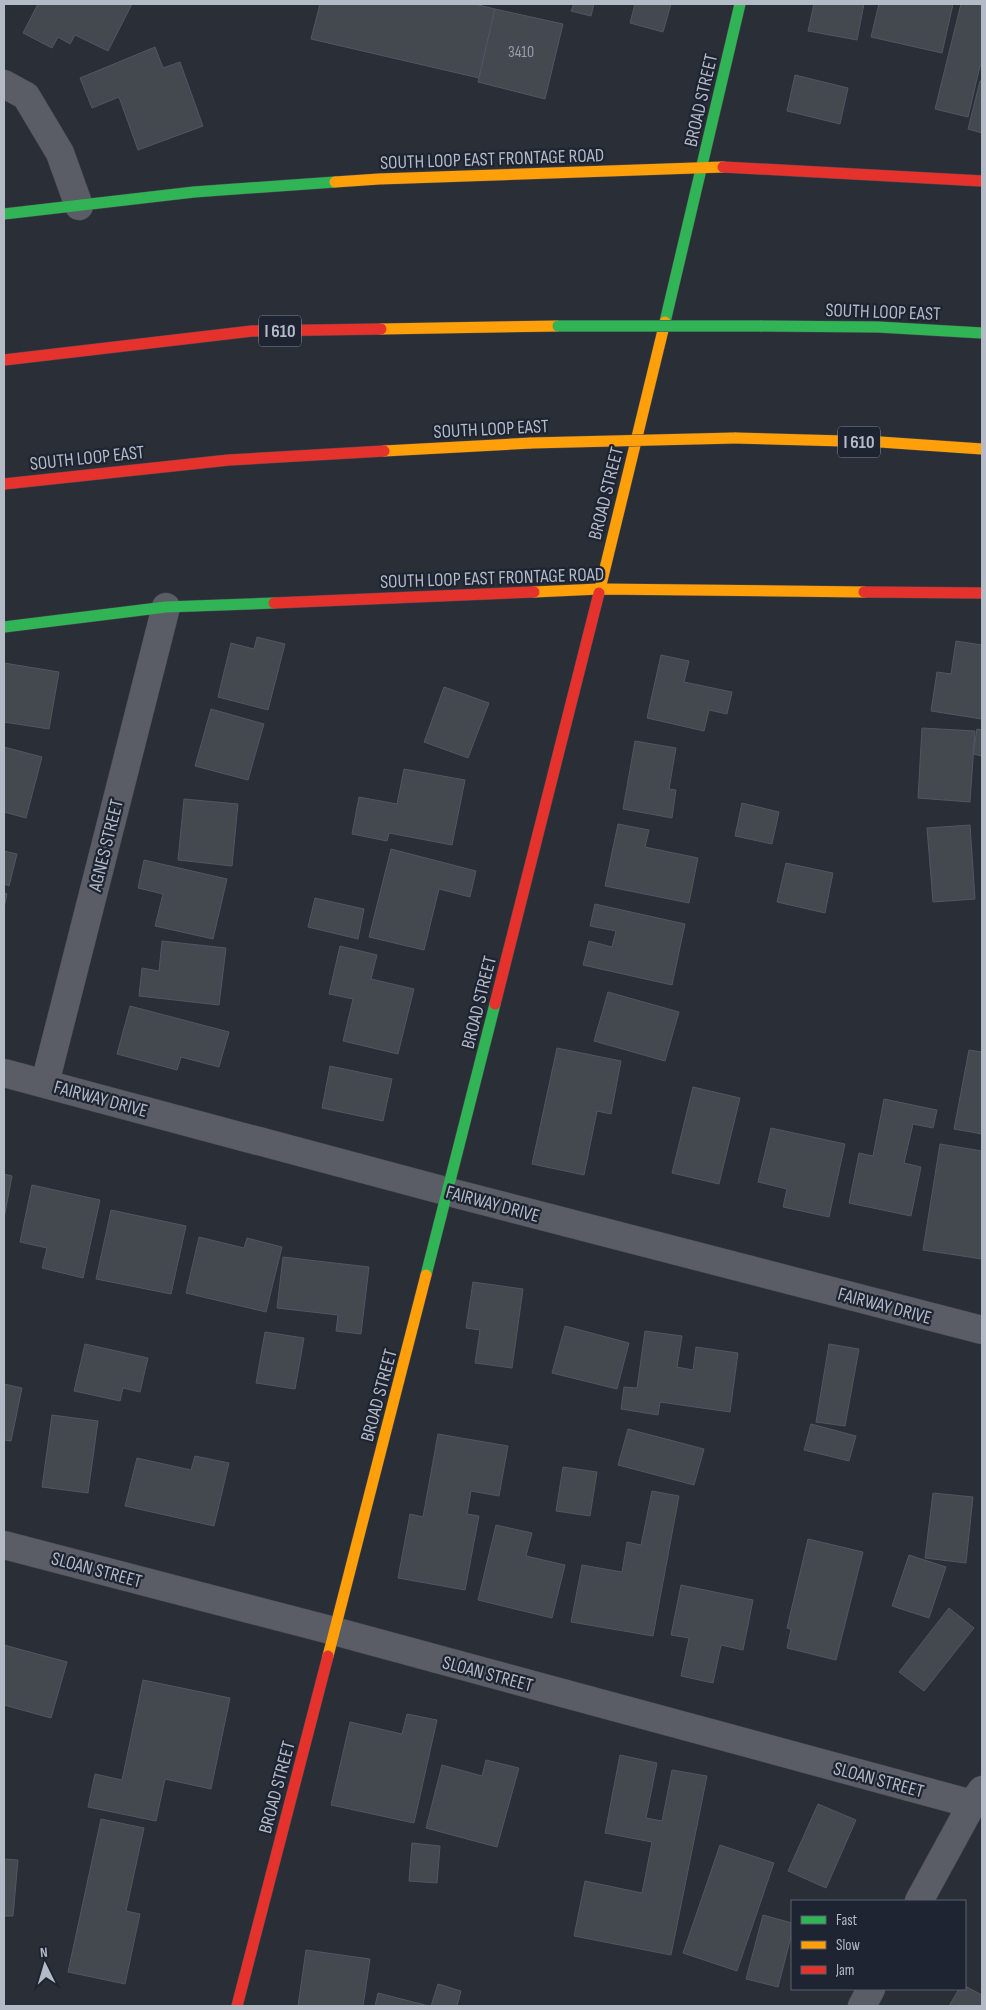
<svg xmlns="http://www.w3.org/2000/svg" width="986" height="2010" viewBox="0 0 986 2010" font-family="'Sofia Sans Condensed',sans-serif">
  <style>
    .building { fill: #44484f; stroke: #52565e }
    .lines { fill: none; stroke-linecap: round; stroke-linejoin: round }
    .street-casing { stroke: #46494f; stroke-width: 29 }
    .fast-casing { stroke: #46494f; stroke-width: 12 }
    .slow-casing { stroke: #46494f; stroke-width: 12 }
    .jam-casing { stroke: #46494f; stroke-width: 12 }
    .street { stroke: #5a5d65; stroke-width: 28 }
    .fast { stroke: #30b455; stroke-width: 11 }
    .slow { stroke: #ff9f0a; stroke-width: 11 }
    .jam { stroke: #e5322d; stroke-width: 11 }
    .fast-bridge-casing { stroke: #474a52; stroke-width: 12; stroke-linecap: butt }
    .slow-bridge-casing { stroke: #474a52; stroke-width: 12; stroke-linecap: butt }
    .fast-bridge { stroke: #30b455; stroke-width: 11 }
    .slow-bridge { stroke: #ff9f0a; stroke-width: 11 }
    .labels { text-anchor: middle; stroke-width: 4.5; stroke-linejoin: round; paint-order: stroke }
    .number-label { font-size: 16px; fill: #999ea9 }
    .shield { fill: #1e2431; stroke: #888d9a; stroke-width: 1 }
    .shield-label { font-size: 18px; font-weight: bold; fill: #b5bac7 }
    .street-label { font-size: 19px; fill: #b5bac7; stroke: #1e2431 }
  </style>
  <rect width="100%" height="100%" fill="#2a2e36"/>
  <g class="building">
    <path d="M38,4H132L108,51L75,35L70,44L58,37L52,48L23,33Z"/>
    <path d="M320,4H474L495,9L479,78L311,39Z"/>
    <path d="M574,4H594L591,16L571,11Z"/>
    <path d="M635,4H671L663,32L630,23Z"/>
    <path d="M814,4H864L857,40L808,31Z"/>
    <path d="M879,4H953L942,53L871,37Z"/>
    <path d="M961,4H982V67L980,66L968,117L935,109Z"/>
    <path d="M495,9L563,24L545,99L478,82Z"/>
    <path d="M155,47L163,68L180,62L203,126L138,150L119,97L92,108L80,78Z"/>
    <path d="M795,75L848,88L840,124L787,111Z"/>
    <path d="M980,81H982V133L968,129Z"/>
    <path d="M257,637L285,644L268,710L218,697L231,643L254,649Z"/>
    <path d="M956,641L982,645V719L931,711L937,672L951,674Z"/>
    <path d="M661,655L689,661L684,682L732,692L727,714L709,710L704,731L647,718Z"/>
    <path d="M4,663L59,672L49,729L4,722Z"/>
    <path d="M444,687L489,703L468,758L424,742Z"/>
    <path d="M211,709L264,724L248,780L195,766Z"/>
    <path d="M922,728L975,731L970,802L918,798Z"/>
    <path d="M977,729L982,730V756L973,754Z"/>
    <path d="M635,741L676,748L669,789L676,790L672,818L623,809Z"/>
    <path d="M4,747L42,757L26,818L4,812Z"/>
    <path d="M404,769L465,780L452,845L389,833L387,841L352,834L359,797L397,804Z"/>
    <path d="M184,799L238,804L232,866L178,860Z"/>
    <path d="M742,803L779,812L772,844L735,836Z"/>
    <path d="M618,824L649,830L645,847L698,858L689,903L605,886Z"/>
    <path d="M970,825L975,899L933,902L927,828Z"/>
    <path d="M391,849L476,871L470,897L439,889L424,950L369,937Z"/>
    <path d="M4,851L17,854L9,886L4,884Z"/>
    <path d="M144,860L227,879L213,939L155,926L163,894L138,888Z"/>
    <path d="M786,863L833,873L825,913L777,902Z"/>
    <path d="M4,893L7,894L4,908Z"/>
    <path d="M315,898L364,909L358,939L308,927Z"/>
    <path d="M595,904L685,924L672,985L583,965L589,941L612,947L616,931L590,926Z"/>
    <path d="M162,941L226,948L219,1005L139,996L142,968L159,971Z"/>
    <path d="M340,946L377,955L371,979L414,989L398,1054L343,1041L353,999L329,994Z"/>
    <path d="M608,992L679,1012L665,1061L594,1041Z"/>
    <path d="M130,1006L229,1032L219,1067L181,1057L177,1070L117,1054Z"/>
    <path d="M557,1048L621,1061L611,1114L597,1111L584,1175L532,1164Z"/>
    <path d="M969,1050L982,1052V1134L954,1129Z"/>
    <path d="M330,1066L392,1079L383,1121L322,1108Z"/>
    <path d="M693,1087L740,1098L719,1184L672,1173Z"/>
    <path d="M884,1099L937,1110L933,1128L913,1124L904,1163L921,1167L911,1216L849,1203L859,1153L873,1156Z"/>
    <path d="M771,1128L845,1144L829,1217L783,1207L787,1189L758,1182Z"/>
    <path d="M940,1144L982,1151V1259L923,1250Z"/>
    <path d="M4,1174L12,1176L4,1218Z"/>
    <path d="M32,1185L100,1200L83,1278L42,1268L47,1248L20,1242Z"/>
    <path d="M111,1210L186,1226L171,1294L96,1279Z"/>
    <path d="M199,1237L244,1248L247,1238L282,1247L266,1312L186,1293Z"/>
    <path d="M283,1257L369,1267L361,1334L336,1331L338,1315L277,1308Z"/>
    <path d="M473,1282L523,1289L512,1368L475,1363L480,1330L466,1328Z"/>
    <path d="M565,1326L629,1343L617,1389L552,1373Z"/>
    <path d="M645,1331L682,1336L677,1367L693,1370L696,1347L738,1353L730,1412L660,1402L658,1415L621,1409L624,1387L637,1388Z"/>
    <path d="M265,1332L304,1338L295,1389L256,1383Z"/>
    <path d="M85,1344L148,1358L140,1392L123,1388L120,1401L74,1391Z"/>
    <path d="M829,1344L859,1349L845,1426L816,1422Z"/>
    <path d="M4,1384L22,1388L11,1441L4,1440Z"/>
    <path d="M52,1415L98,1421L88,1493L42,1487Z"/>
    <path d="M811,1424L856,1436L849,1461L804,1450Z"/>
    <path d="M628,1429L704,1449L694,1485L618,1465Z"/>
    <path d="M438,1434L508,1446L499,1496L471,1491L467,1514L479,1516L465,1590L398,1578L410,1514L423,1517Z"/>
    <path d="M195,1456L229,1463L214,1526L125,1506L137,1458L191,1470Z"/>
    <path d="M563,1467L597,1472L590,1516L556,1511Z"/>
    <path d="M652,1491L679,1496L653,1636L571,1622L582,1565L622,1572L627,1542L641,1545Z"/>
    <path d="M933,1493L973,1497L966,1563L925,1558Z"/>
    <path d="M496,1525L532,1533L526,1556L565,1565L552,1618L478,1600Z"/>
    <path d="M808,1539L863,1552L836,1660L787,1648L791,1629L787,1628Z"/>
    <path d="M909,1555L946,1567L929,1618L892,1606Z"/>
    <path d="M681,1585L753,1600L743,1650L721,1645L713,1683L681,1676L689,1638L671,1635Z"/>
    <path d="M949,1608L974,1628L924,1691L899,1672Z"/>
    <path d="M4,1645L67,1662L51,1718L4,1705Z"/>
    <path d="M143,1680L230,1698L211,1789L165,1779L156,1821L88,1807L95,1774L122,1780Z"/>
    <path d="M407,1714L437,1720L414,1823L331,1805L350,1722L402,1734Z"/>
    <path d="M620,1755L657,1763L646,1818L662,1821L672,1770L707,1776L671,1955L574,1936L585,1881L642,1893L652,1842L605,1833Z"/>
    <path d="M486,1760L519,1768L497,1847L426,1828L442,1765L482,1776Z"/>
    <path d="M818,1804L856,1820L826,1888L788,1871Z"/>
    <path d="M101,1819L144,1828L126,1911L140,1914L125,1984L68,1972Z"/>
    <path d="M412,1843L440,1846L437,1883L409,1881Z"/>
    <path d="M720,1845L774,1863L737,1971L683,1953Z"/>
    <path d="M4,1859L18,1860L13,1916H4Z"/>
    <path d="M763,1915L792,1923V1933L778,1987L746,1979Z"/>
    <path d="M306,1950L370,1959L363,2006H298Z"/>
    <path d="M438,1984L461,1991L457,2006H431Z"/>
    <path d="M965,1986L982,1995V2006H949L959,1989H965Z"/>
    <path d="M378,1993L429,2006H375Z"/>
  </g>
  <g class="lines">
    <g class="street-casing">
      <g id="street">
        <path d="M4,84L26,96L60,153L79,206"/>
        <path d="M4,1073L449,1192L982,1330"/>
        <path d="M45,1083L166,607"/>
        <path d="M4,1545L334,1631L972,1804"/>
        <path d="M919,1901L972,1804L982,1790"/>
        <path d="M862,2006L871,1989"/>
      </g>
    </g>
    <g class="fast-casing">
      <g id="fast">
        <path d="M4,214L194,192L335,182"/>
        <path d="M665,322L740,4"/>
        <path d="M760,326L878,327L982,333"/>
        <path d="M4,627L166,607L274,603"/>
        <path d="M426,1275L495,1004"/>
      </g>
    </g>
    <g class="slow-casing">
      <g id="slow">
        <path d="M335,182L379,179L723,167"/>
        <path d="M381,329L558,326"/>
        <path d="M735,438L880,442L982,449"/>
        <path d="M384,451L531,443"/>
        <path d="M534,592L599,589L864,592"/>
        <path d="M599,593L665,322"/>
        <path d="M328,1656L426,1275"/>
      </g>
    </g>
    <g class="jam-casing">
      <g id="jam">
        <path d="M723,167L982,181"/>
        <path d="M4,360L252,331L381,329"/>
        <path d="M4,484L229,460L384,451"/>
        <path d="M864,592L982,593"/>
        <path d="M274,603L534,592"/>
        <path d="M495,1004L599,593"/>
        <path d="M237,2006L328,1656"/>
      </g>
    </g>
    <use href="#street" class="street"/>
    <use href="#fast" class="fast"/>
    <use href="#slow" class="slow"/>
    <use href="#jam" class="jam"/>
    <g class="fast-bridge-casing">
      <path id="fast-bridge" d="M558,326H760"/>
    </g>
    <g class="slow-bridge-casing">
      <path id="slow-bridge" d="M531,443L735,438"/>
    </g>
    <use href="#fast-bridge" class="fast-bridge"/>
    <use href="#slow-bridge" class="slow-bridge"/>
  </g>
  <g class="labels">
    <g class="number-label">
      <text x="521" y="57">3410</text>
    </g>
    <g class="shield">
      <rect x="259" y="315.5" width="42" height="31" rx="4"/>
      <rect x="838" y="426.5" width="42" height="31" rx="4"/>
    </g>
    <g class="shield-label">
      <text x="280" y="337">I 610</text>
      <text x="859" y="448">I 610</text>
    </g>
    <g class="street-label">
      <text transform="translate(700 100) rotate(-77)" y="7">BROAD STREET</text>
      <text transform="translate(492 158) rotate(-2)" y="7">SOUTH LOOP EAST FRONTAGE ROAD</text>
      <text transform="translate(883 311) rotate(2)" y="7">SOUTH LOOP EAST</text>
      <text transform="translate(491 428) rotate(-3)" y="7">SOUTH LOOP EAST</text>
      <text transform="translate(87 457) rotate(-6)" y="7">SOUTH LOOP EAST</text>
      <text transform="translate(605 493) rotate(-76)" y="7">BROAD STREET</text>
      <text transform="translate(492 577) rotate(-2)" y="7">SOUTH LOOP EAST FRONTAGE ROAD</text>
      <text transform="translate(105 845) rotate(-76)" y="7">AGNES STREET</text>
      <text transform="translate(478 1002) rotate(-76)" y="7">BROAD STREET</text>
      <text transform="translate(101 1098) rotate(15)" y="7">FAIRWAY DRIVE</text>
      <text transform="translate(493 1203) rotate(15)" y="7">FAIRWAY DRIVE</text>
      <text transform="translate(885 1305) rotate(15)" y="7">FAIRWAY DRIVE</text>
      <text transform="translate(378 1395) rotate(-75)" y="7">BROAD STREET</text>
      <text transform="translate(97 1569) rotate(15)" y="7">SLOAN STREET</text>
      <text transform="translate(488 1673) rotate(15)" y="7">SLOAN STREET</text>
      <text transform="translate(879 1779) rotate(15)" y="7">SLOAN STREET</text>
      <text transform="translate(276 1787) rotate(-75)" y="7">BROAD STREET</text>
    </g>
  </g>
  <rect width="986" height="2010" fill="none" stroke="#b5bac7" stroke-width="10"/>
  <rect x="791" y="1900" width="175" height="90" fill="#1e2431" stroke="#5a606d"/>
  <rect x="801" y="1916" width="25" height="8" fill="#30b455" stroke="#5a606d"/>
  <text x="836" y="1925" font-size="15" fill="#b5bac7">Fast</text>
  <rect x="801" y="1941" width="25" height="8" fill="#ff9f0a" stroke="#5a606d"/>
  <text x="836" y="1950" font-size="15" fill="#b5bac7">Slow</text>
  <rect x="801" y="1966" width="25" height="8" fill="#e5322d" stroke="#5a606d"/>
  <text x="836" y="1975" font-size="15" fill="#b5bac7">Jam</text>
  <g transform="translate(45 1965) rotate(355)" stroke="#1e2431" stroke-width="4" paint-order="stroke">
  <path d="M0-4L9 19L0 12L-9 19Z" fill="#b5bac7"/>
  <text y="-8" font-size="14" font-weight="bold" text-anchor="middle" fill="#b5bac7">N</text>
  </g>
</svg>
